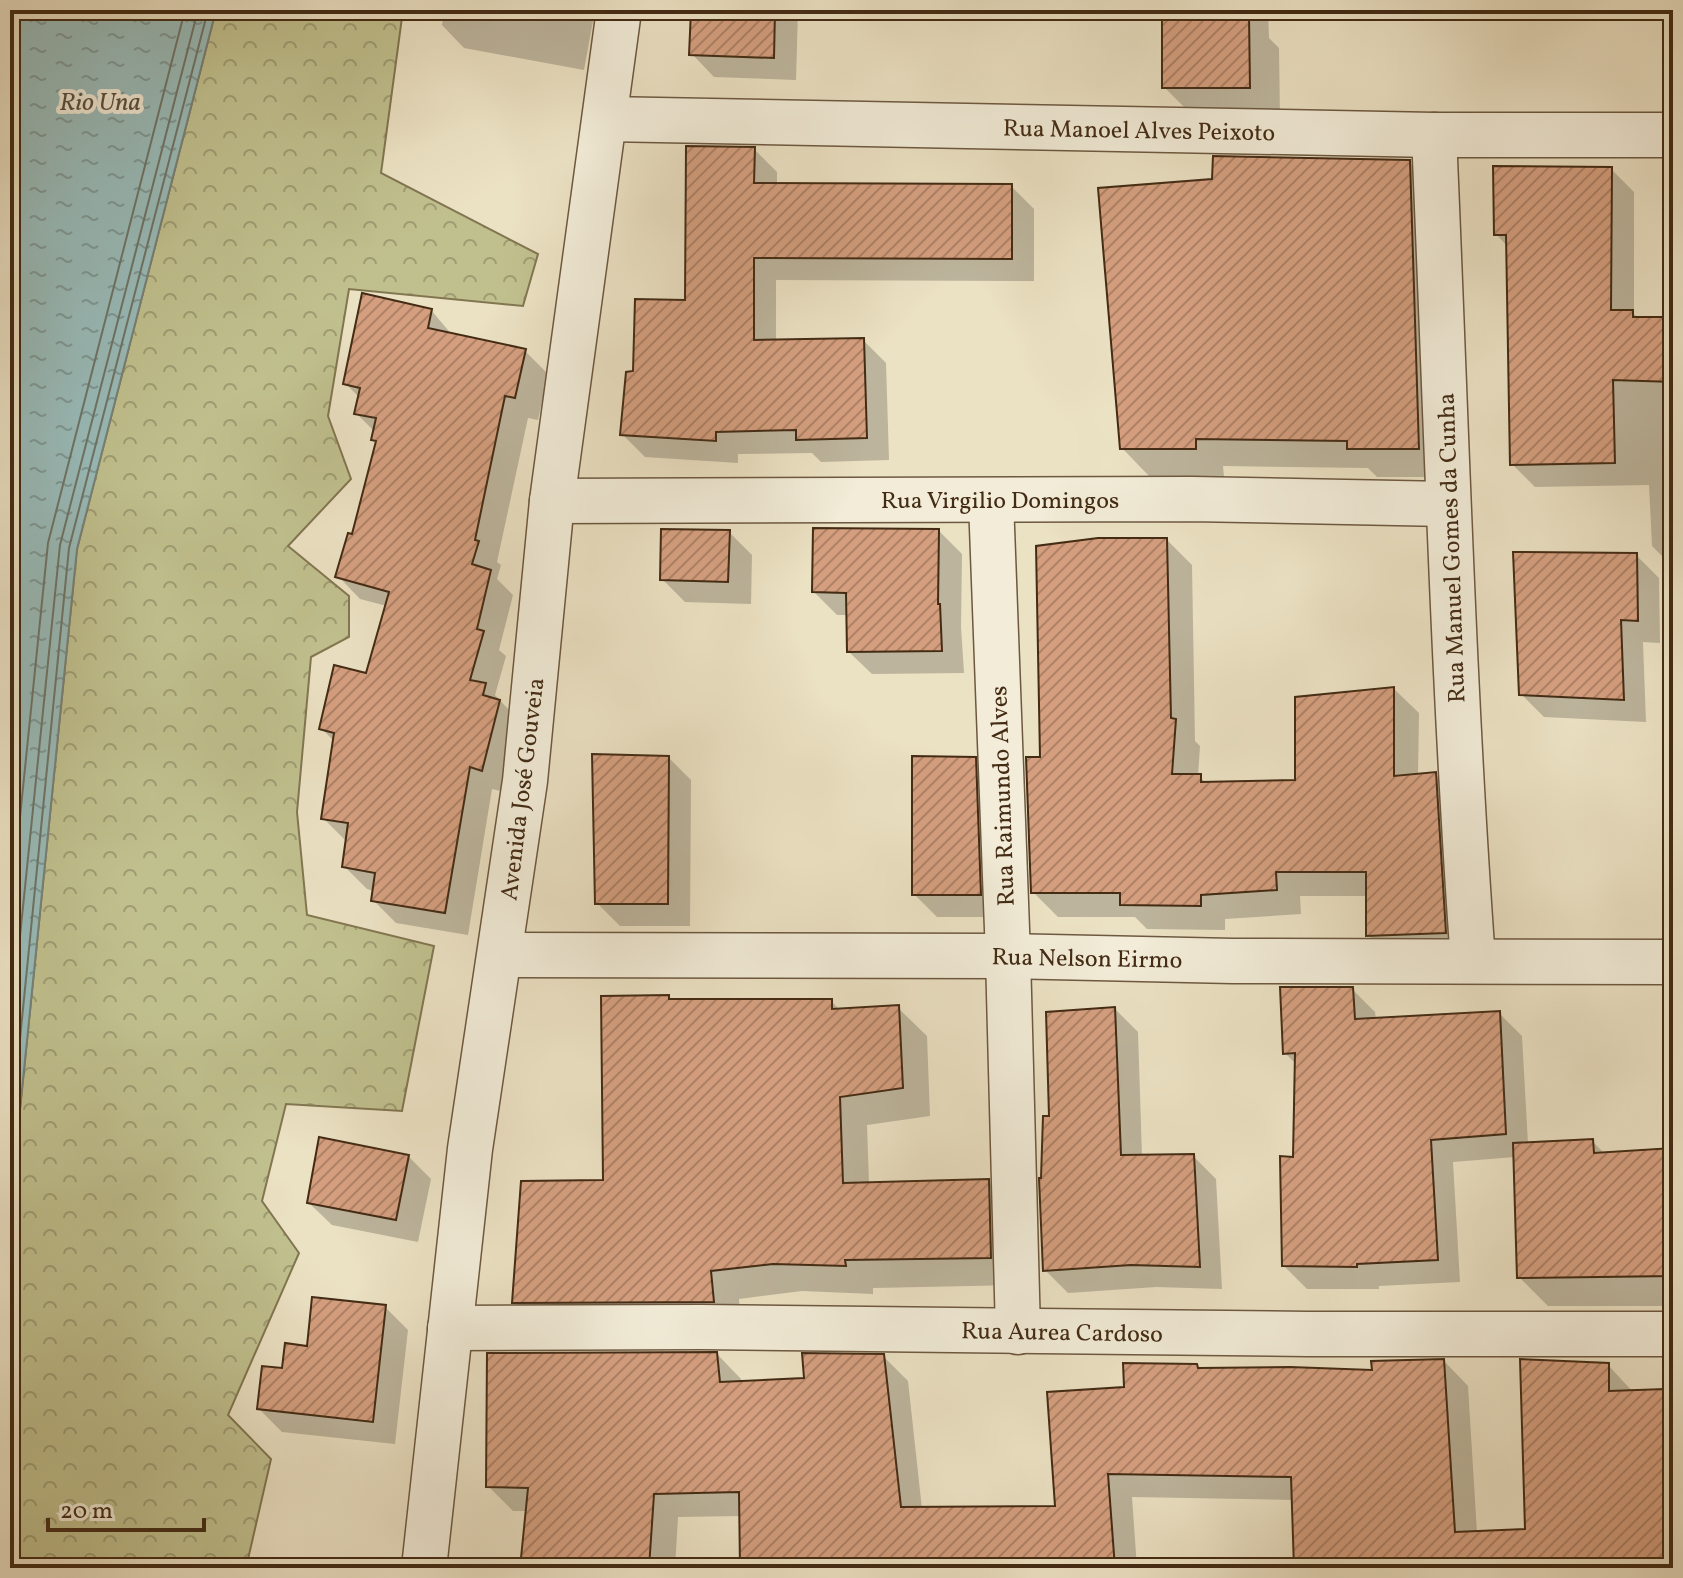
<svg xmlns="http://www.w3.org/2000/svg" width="1683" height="1578" viewBox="0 0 1683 1578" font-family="Vollkorn,serif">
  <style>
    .forest { fill: url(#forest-crowns); stroke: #827651; stroke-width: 2 }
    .water { fill: url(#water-ripples); stroke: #778278; stroke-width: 2 }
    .shadow { fill: #0003 }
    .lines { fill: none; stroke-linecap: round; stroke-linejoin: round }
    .shore { stroke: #6e7467; stroke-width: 2 }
    .building { fill: url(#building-hatch); stroke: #432b14; stroke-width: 2 }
    .minor-casing { stroke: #6d5840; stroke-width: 47 }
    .minor { stroke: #f2ecd8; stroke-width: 44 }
    .labels { text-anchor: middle; stroke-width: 8; stroke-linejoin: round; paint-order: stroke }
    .street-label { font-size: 24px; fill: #432b14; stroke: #f2ecd8 }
    .water-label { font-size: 26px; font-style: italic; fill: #584f3e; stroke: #f2ecd8 }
  </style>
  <defs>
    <pattern id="forest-crowns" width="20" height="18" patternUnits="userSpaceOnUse" patternTransform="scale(2)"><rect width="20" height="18" fill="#c0c08e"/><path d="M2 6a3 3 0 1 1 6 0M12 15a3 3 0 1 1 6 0" fill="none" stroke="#9e9c73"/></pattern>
    <pattern id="water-ripples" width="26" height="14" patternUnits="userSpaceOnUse" patternTransform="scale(2)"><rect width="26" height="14" fill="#99bcba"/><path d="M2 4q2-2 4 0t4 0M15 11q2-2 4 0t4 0" fill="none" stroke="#7e9996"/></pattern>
    <pattern id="building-hatch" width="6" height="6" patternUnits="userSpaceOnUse" patternTransform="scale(2)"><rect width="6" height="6" fill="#d59f7f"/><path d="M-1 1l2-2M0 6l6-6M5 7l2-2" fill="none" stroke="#ae8267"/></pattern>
  </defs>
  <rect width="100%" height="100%" fill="#ebe1c3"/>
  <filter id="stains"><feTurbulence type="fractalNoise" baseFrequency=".0025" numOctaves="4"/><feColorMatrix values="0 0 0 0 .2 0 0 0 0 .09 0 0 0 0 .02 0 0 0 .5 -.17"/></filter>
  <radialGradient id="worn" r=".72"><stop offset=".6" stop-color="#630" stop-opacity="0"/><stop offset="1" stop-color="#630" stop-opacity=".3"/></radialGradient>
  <path class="forest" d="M216,10H403L381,173L538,254L523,306L349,289L328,416L351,479L288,546L349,596V637L311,657L297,812L307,915L434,946L402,1111L286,1104L262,1201L299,1253L228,1415L271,1459L246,1568H17L19,1119L77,549Z"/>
  <path class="water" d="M10,10H216L77,549L19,1119L17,1568H10Z"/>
  <g class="shadow">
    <path d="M444,10H595L584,70L464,48L442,25Z"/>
    <path d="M693,10H798L796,80L714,77L692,54Z"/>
    <path d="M1164,10H1268L1269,38L1279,48L1280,118H1195L1164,87Z"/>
    <path d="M754,149L777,172V185L1011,186L1034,209V281L776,280V342L863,340L886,363L889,460L821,462L812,453L738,454V463L645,457L622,434L635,373L687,302Z"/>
    <path d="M1409,162L1438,190L1447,477H1377L1368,468L1223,466L1224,477H1150L1122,448Z"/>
    <path d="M1611,169L1634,192V314L1639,319H1673V567L1652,546L1649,485L1535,487L1512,464L1508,247L1496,234Z"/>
    <path d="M431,310L453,336L525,351L548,374L538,420L528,418L497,562L501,565L497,579L513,595L499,650L506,656L495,695L522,724L505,792L492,789L468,935L396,923L373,900L374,891L367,889L344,866L346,841L323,818L335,742L321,728L367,676L387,606L360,599L338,576L353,536L378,443L374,439L375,432L356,413L360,398L345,383Z"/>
    <path d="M939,531L962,554L961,627L964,673L872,674L849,652L848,615H837L814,592Z"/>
    <path d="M729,532L752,555L751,604L685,602L662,579Z"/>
    <path d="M1167,540L1192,565L1195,741L1200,746L1198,776L1208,784L1297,782L1394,689L1419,713L1418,775L1435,774L1460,799L1470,957L1393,960L1368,935V896H1300L1301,914L1225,919V930L1147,929L1135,917H1058L1033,892L1042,759Z"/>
    <path d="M1636,555L1659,578L1660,643L1643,642L1646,722L1544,717L1521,694Z"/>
    <path d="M1665,706H1673V928L1668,762L1663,757Z"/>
    <path d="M668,757L691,780L690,926H620L597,903Z"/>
    <path d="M975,759L998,782L1003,917H937L914,894Z"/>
    <path d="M1352,989L1375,1012L1376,1020L1499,1013L1522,1036L1528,1144L1592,1141L1605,1154L1673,1150V1306H1548L1519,1277L1515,1157L1453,1162L1460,1282L1379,1286V1289H1307L1284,1266L1295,1159L1297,1065L1285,1053Z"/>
    <path d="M668,997L673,1001H831L841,1011L898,1008L927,1036L930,1116L867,1125L869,1184L988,1181L1016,1209L1018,1285L873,1288V1294L802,1291L739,1299L741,1329L543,1330L514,1302L606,1181Z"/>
    <path d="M1115,1009L1138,1032L1142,1156H1193L1216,1179L1222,1289L1156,1287L1068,1293L1045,1270L1051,1118Z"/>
    <path d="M408,1156L431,1179L418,1242L332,1225L309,1203Z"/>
    <path d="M385,1307L408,1330L395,1444L282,1432L259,1409L284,1370Z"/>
    <path d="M717,1354L741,1379L742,1383L806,1379L883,1356L908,1381L922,1509L1058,1508L1126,1389L1197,1366L1200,1370L1374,1373L1444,1361L1468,1386L1477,1533L1527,1531L1608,1365L1633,1392L1664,1391L1673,1399V1568H1296L1294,1500L1132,1497L1137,1568H742V1516L678,1517L675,1568H522L528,1511H513L488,1486Z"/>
  </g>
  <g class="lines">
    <g class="shore">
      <path d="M10,915L48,543L185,10"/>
      <path d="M10,1034L60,545L198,10"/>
      <path d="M10,1441L12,1119L69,548L208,10"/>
    </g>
  </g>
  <g class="building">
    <path d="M691,10H775L774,58L689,55Z"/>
    <path d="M1162,10H1239V16L1249,15L1250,88H1162Z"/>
    <path d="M686,146L755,147L754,183L1012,184V259L754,258V340L864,338L867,438L796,440V430L716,432V441L620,435L626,372L633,371L635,299L685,300Z"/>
    <path d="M1213,156L1410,160L1419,449H1347V441L1196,439V449H1120L1098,188L1212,179Z"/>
    <path d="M1493,166L1612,167L1611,310H1633V317H1673V382L1613,380L1615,463L1510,465L1506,235H1494Z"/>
    <path d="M362,293L432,309L428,328L526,349L515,398L505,396L475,540L479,541L472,564L491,570L477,629L484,631L470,680L486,683L483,695L500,700L482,771L470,767L445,913L371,901L375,873L342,867L348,823L321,819L334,733L319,729L334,665L366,673L389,592L335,577L348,533L352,534L376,441L371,440L376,418L354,414L360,388L343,384Z"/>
    <path d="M813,528L939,529L938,604H940L942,651L847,652L846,593L812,592Z"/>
    <path d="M661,529L730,530L728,582L660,580Z"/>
    <path d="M1098,538H1167L1171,718L1176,719L1172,774H1201V782L1295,780V697L1394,687V776L1436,772L1446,933L1366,936V872H1276L1277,890L1201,895V906L1120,905V893H1031L1026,757H1040L1036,546Z"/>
    <path d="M1513,552L1637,553L1638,621L1621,620L1624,700L1519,695Z"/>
    <path d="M592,754L669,756L668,904H595Z"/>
    <path d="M912,756L976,757L981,895H912Z"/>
    <path d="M1280,987H1353L1355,1019L1500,1011L1506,1134L1431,1140L1438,1260L1357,1264V1267L1282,1266L1280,1156L1293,1157L1295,1053L1283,1054Z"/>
    <path d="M669,995V999H832V1009L899,1005L903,1088L840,1097L843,1183L989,1179L991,1258L845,1260L846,1266L773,1264L711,1271L714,1302L512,1303L521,1181L603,1180L601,996Z"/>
    <path d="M1115,1007L1121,1155L1194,1154L1200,1267L1131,1265L1043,1271L1039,1178H1041L1043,1116H1049L1046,1012Z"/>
    <path d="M319,1137L409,1155L396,1220L307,1203Z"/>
    <path d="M1593,1139L1594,1153L1673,1148V1276L1517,1278L1513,1143Z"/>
    <path d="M312,1297L386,1305L373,1422L257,1409L262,1366L282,1368L285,1343L307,1346Z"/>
    <path d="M717,1352L720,1382L804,1378L802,1353L884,1354L901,1507L1055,1506L1047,1392L1124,1387L1123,1363L1197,1364L1198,1368L1290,1367L1372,1370L1371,1361L1444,1359L1455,1532L1525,1529L1520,1359L1609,1363V1391L1665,1389L1673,1487V1568H1294L1291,1477L1108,1474L1115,1568H740L739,1492L654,1494L649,1568H520L528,1488L486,1487L487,1353Z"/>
  </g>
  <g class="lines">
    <g class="minor-casing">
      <g id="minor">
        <path d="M605,119L1434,135H1673"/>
        <path d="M1434,135C1446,411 1453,686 1473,961"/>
        <path d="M552,501L1192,499L1447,504"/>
        <path d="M991,501L1008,956L1018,1332"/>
        <path d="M501,955L1008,956L1233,961L1673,962"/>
        <path d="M450,1328L701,1327L1308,1334H1673"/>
        <path d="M424,1568L470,1149L525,781L552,501L619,10"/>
      </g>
    </g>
    <use href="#minor" class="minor"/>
  </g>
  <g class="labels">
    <g class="street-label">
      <text transform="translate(1139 130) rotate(1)" y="8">Rua Manoel Alves Peixoto</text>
      <text x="1000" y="508">Rua Virgilio Domingos</text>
      <text transform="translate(1451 548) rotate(-92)" y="8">Rua Manuel Gomes da Cunha</text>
      <text transform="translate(522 789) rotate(-83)" y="8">Avenida José Gouveia</text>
      <text transform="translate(1002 796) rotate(-92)" y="8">Rua Raimundo Alves</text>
      <text transform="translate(1087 958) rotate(1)" y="8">Rua Nelson Eirmo</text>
      <text transform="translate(1062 1332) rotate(1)" y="8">Rua Aurea Cardoso</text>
    </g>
    <g class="water-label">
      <text x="100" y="110">Rio Una</text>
    </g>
  </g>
  <rect width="1683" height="1578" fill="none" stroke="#ebe1c3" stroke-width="40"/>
  <rect x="12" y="12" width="1659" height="1554" fill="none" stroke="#432b14" stroke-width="4"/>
  <rect x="20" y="20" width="1643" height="1538" fill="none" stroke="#432b14" stroke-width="2"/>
  <path d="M48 1518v12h156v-12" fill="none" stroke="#432b14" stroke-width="4"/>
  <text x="60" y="1518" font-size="24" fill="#432b14" stroke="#f2ecd8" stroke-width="6" paint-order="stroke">20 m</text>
  <rect width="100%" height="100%" filter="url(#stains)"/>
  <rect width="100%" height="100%" fill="url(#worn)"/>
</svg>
